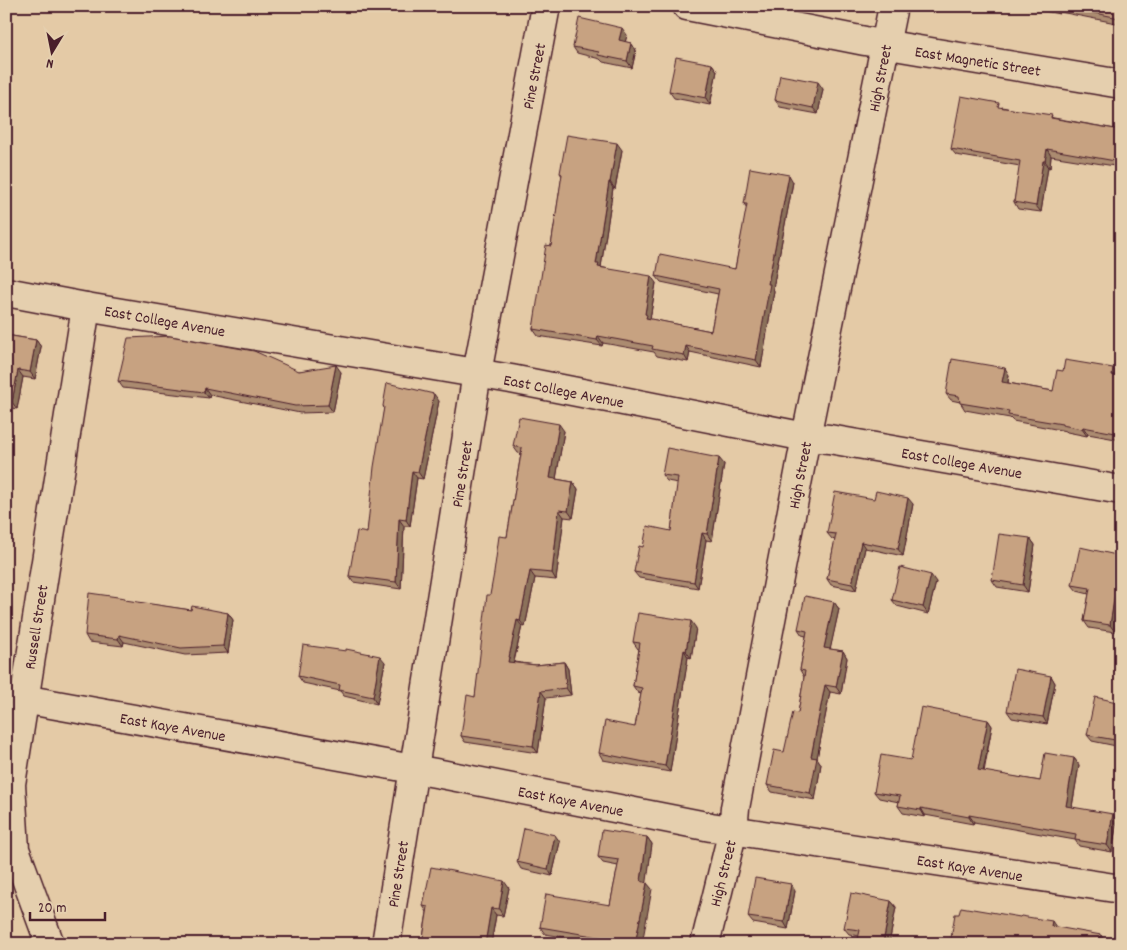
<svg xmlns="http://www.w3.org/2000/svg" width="1127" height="950" viewBox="0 0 1127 950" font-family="Dekko,sans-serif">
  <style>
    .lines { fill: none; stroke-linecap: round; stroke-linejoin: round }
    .minor-casing { stroke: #4a1f2b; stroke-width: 31 }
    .minor { stroke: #e5cfae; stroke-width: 28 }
    .wall { fill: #ab8b6f; stroke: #4a1f2b }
    .shaded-wall { fill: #8b715a; stroke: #4a1f2b }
    .building { fill: #c7a281; stroke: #4a1f2b }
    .labels { text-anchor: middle; stroke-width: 4; stroke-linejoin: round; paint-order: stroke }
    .street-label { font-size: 16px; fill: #4a1f2b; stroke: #e5cfae }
  </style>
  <rect width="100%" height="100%" fill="#e4caa6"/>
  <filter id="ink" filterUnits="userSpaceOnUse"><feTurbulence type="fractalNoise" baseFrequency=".02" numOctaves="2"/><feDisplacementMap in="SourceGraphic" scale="10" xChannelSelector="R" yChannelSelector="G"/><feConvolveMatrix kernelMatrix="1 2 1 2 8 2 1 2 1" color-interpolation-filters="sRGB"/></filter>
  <g filter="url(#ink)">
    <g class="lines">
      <g class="minor-casing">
        <g id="minor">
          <path d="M687,6L865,41L1121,84"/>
          <path d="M6,292L86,307L511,379L806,437L829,439L1121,490"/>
          <path d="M23,699L441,774L711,827L1121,889"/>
          <path d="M50,944L15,849L11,784L86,307"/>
          <path d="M386,944L477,373L546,6"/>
          <path d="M705,944L733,830L735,808L806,437L893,6"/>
        </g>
      </g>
      <use href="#minor" class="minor"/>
    </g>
    <g class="wall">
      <path d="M1020,6H1121V24L1060,12L1059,14Z"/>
      <path d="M627,35L625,42L631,43L636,50L632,68L603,62L600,59L577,53L573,47Z"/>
      <path d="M712,64L717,71L710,105L674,98L669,91Z"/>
      <path d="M823,89L818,114L780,107L775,100Z"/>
      <path d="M1002,107L1054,118L1121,130V167L1051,156L1050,168L1048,167L1041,212L1018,209L1014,202L1020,166L956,155L951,149Z"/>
      <path d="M622,150L615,189L613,188L601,267L656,283L650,319L711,331L718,294L661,282L656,276L735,269L747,208L744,204L793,182L773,288L774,291L761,367L690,352L688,362L657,356L654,352L603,343L602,346L538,336L533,329L551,246L562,176L560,173Z"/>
      <path d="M6,335L36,340L41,347L35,379L23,377L17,409L6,407Z"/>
      <path d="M299,371L341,372L333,412L300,413L210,395L209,398L123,388L118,381Z"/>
      <path d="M1063,371L1117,375V376L1121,377V440L1088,434L1087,436L1067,432L1066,431L1013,421L1010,418L965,410L960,402L951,400L946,394L1009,375L1008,383L1053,391Z"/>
      <path d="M439,401L423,479L417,478L410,526H404L401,589L353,582L349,576L367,533L384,408L383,406Z"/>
      <path d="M564,431L556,479L573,482L578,489L573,518L564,517L556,580L535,578L525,627L522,626L514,662L536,665L564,662L568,669L571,695L546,698L538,753L465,742L461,736L475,697L490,595L507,537L521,454L518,453L513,446Z"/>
      <path d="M724,464L712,541L706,540L698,588L639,578L634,572L643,547L671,531L678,483L667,481L662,475Z"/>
      <path d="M874,499L913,504L903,556L865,548L856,590L831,585L827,579L835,540L832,539L827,533Z"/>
      <path d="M1030,538L1035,545L1028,592L997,587L992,580Z"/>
      <path d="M1121,556V594L1115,632L1089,628L1084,621L1089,594L1077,591L1072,585Z"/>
      <path d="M936,582L928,614L897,606L892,600Z"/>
      <path d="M127,601L191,610L228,613L233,620L228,653L185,655L124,642L123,646L89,642L85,635Z"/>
      <path d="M834,602L839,609L830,649L843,651L847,658L841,694L830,692L817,758L821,764L815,800L772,792L767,785L784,752L798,713L804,677L800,670L806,636L802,635L798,629Z"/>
      <path d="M696,628L691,658L688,657L670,772L603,760L599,753L635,727L641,694L638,693L633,686L639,649H638L633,642Z"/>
      <path d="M385,662L377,704L344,696L340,691L303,683L298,676Z"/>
      <path d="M1051,676L1055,683L1047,724L1012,718L1007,711Z"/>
      <path d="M1121,703V747L1092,741L1087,735Z"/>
      <path d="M988,720L992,726L984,772L1040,781L1074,758L1079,765L1072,807L1117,820L1112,852L1079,846L1075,840L974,822L973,824L925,815V817L903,813L898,806L899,802L879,798L874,792L911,760Z"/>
      <path d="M647,837L652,844L646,883L652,889L603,943L545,934L540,927L610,905L618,866L603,863L598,857Z"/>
      <path d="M560,842L552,876L521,869L517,862Z"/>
      <path d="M509,888L503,916L496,915L491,944H422L427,912L423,906Z"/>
      <path d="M795,891L788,929L753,923L748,917Z"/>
      <path d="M891,901L896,907L889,944H861L858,939L859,936L849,934L844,928Z"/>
    </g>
    <g class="shaded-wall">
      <path d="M1055,6H1056L1060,12L1059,14Z"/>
      <path d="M622,28L627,35L624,47L619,40Z"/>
      <path d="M631,43L636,50L632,68L627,61Z"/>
      <path d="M712,64L717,71L710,105L706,98Z"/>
      <path d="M818,82L823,89L818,114L813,108Z"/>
      <path d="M617,143L622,150L615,189L610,182Z"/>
      <path d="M1047,149L1051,156L1050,168L1045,161Z"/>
      <path d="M1043,161L1048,167L1041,212L1036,206Z"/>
      <path d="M789,175L793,182L773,288L774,291L761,367L756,360L768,284Z"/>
      <path d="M609,182L613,188L601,267L603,271L596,264Z"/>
      <path d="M651,276L656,283L650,319L646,318L645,314Z"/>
      <path d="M598,336L603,343L602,346L597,340Z"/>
      <path d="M36,340L41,347L35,379L30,372Z"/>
      <path d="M686,346L690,352L688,362L684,355Z"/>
      <path d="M336,365L341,372L333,412L328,405Z"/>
      <path d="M1005,368L1009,375L1007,389L1002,382Z"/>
      <path d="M1113,368L1117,375L1116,382L1112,375Z"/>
      <path d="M18,370L23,377L17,409L12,402Z"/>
      <path d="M205,388L210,395L209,398L204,392Z"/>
      <path d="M434,394L439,401L423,479L418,472Z"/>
      <path d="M559,424L564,431L555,485L550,478Z"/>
      <path d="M1083,427L1088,434L1087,436L1082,429Z"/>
      <path d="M719,458L724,464L712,541L707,534Z"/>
      <path d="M412,471L417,478L410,526L406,520Z"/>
      <path d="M573,482L578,489L573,518L568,511Z"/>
      <path d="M908,498L913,504L903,556L898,549Z"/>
      <path d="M559,510L564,517L556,580L552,573Z"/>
      <path d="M399,519L404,526L401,589L396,582Z"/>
      <path d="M702,533L706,540L698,588L694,582Z"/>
      <path d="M1030,538L1035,545L1028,592L1023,585Z"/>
      <path d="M861,542L865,548L856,590L852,584Z"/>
      <path d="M530,571L535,578L525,627L520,621Z"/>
      <path d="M1118,574L1121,578V594L1115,632L1110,625Z"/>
      <path d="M931,575L936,582L928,614L923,607Z"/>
      <path d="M834,602L839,609L829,655L824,648Z"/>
      <path d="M228,613L233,620L228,653L223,646Z"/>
      <path d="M517,620L522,626L512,669L508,662Z"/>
      <path d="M691,621L696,628L691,658L686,651Z"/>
      <path d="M119,635L124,642L123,646L118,639Z"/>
      <path d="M684,650L688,657L670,772L665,766Z"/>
      <path d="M843,651L847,658L841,694L836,687Z"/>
      <path d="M380,656L385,662L377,704L373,697Z"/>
      <path d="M564,662L568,669L571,695L566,688Z"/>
      <path d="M1051,676L1055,683L1047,724L1043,717Z"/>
      <path d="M825,685L830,692L817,758L821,764L815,800L810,793L811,757Z"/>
      <path d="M541,691L546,698L538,753L533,746Z"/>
      <path d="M988,720L992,726L982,777L978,770Z"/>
      <path d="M1074,758L1079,765L1071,812L1066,806Z"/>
      <path d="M921,808L925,815V817L921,810Z"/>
      <path d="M1113,814L1117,820L1112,852L1107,845Z"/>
      <path d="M969,815L974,822L973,824L969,817Z"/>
      <path d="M555,835L560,842L552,876L548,869Z"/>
      <path d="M647,837L652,844L646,888L641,881Z"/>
      <path d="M504,881L509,888L503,916L499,909Z"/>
      <path d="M647,883L652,889L642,944H635Z"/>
      <path d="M791,884L795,891L788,929L784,922Z"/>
      <path d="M891,901L896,907L889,944H883Z"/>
      <path d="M491,908L496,915L491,944H485Z"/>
      <path d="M1052,921L1056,927L1051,926Z"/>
      <path d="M1101,935L1105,941V944H1099Z"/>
    </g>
    <g class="building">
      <path d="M1062,6H1121V18H1119Z"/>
      <path d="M579,18L622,28L619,40L631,43L627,61L598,55L599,52L573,47Z"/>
      <path d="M676,57L712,64L706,98L669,91Z"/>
      <path d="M780,75L818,82L813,108L775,100Z"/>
      <path d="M961,96L999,103L998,107L1052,115L1051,118L1121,130V162L1047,149L1045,161H1043L1036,206L1014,202L1020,161L951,149Z"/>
      <path d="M567,135L617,143L610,182H609L596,264H599L598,267L651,276L645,314L647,315L646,318L711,331L719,289L656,276L660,254L735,269L747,204H744L750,168L789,175L768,284H770L756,360L686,346L684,355L652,349L653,346L598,336L597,340L533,329L546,245L551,246L562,174L560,173Z"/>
      <path d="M6,335L36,340L30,372L18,370L12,402L6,401Z"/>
      <path d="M170,336L254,351L299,371L336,365L328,405L295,406L205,388L204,392L118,381L128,338Z"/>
      <path d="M952,359L1005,368L1002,382L1053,391L1057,370L1063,371L1065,360L1113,368L1112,375L1121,377V434L1083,427L1082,429L1062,425V424L1008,415L1009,411L960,403L959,396L946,394Z"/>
      <path d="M387,383L434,394L418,472L412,471L406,520L399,519L396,582L349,576L357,531L367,533L374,467L384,407L383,406Z"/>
      <path d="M519,417L559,424L550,478L573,482L568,511L559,510L552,573L530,571L520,621L517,620L508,662L536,665L564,662L566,688L541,691L533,746L461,736L467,695L475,697L487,595H490L494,573L499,536L507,537L522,448L513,446Z"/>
      <path d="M667,448L719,458L707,534L702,533L694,582L634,572L639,546L643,547L647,526L671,531L678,477L662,475Z"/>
      <path d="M876,491L908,498L898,549L861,542L852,584L827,579L836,534L827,533L835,492L874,499Z"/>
      <path d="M999,534L1030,538L1023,585L992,580Z"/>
      <path d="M1080,547L1121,556V575L1118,574L1110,625L1084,621L1090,588L1072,585Z"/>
      <path d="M900,567L931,575L923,607L892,600Z"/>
      <path d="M89,593L125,598V600L191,610L192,606L228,613L223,646L181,648L119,635L118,639L85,635Z"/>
      <path d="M805,596L834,602L824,648L843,651L836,687L825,685L811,757L817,758L810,793L767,785L774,750L784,752L793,712L798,713L805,671L800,670L807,631L798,629Z"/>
      <path d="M638,613L691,621L686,651L684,650L665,766L599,753L605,721L635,727L642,688L633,686L640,643L633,642Z"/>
      <path d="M303,645L346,651V649L380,656L373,697L339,690L340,685L298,676Z"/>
      <path d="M1015,669L1051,676L1043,717L1007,711Z"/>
      <path d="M1095,697L1121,703V741L1087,735Z"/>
      <path d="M921,707L988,720L978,770L1040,781L1045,753L1074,758L1066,806L1113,814L1107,845L1075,840L1076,834L969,815V817L921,808V810L898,806L900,796L874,792L881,755L911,760Z"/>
      <path d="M1121,821V832H1119Z"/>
      <path d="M524,828L555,835L548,869L517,862Z"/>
      <path d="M602,830L647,837L641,881L647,883L635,944H603L605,938L540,927L546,894L610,905L619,860L598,857Z"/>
      <path d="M431,867L504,881L499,909L491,908L485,944H422L428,907L423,906Z"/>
      <path d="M755,878L791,884L784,922L748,917Z"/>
      <path d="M851,893L891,901L883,943L858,939L860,930L844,928Z"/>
      <path d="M961,907L1020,917L1021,916L1052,921L1051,926L1101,935L1099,944H950L955,914H959Z"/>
    </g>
  </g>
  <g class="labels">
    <g class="street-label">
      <text transform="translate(978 60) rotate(9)" y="6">East Magnetic Street</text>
      <text transform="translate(533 76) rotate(-79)" y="6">Pine Street</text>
      <text transform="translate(879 78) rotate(-79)" y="6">High Street</text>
      <text transform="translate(165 320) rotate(10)" y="6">East College Avenue</text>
      <text transform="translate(564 390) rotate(11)" y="6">East College Avenue</text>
      <text transform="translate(962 462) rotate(10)" y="6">East College Avenue</text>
      <text transform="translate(461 474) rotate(-81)" y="6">Pine Street</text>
      <text transform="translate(799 475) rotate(-79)" y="6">High Street</text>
      <text transform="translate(35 627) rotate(-81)" y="6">Russell Street</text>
      <text transform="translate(173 726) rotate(10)" y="6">East Kaye Avenue</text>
      <text transform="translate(571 800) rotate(11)" y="6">East Kaye Avenue</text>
      <text transform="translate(970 867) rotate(9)" y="6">East Kaye Avenue</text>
      <text transform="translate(722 873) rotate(-76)" y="6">High Street</text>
      <text transform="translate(397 874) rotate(-81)" y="6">Pine Street</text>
    </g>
  </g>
  <rect width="1127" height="950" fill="none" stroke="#e5cfae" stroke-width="25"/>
  <rect x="12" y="12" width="1102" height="925" fill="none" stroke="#4a1f2b" stroke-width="2" filter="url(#ink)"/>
  <g transform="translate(52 52) rotate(190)" stroke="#e5cfae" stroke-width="4" paint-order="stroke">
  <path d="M0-4L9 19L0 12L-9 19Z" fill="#4a1f2b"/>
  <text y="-8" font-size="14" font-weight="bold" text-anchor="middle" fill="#4a1f2b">N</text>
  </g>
  <path d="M30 912v8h75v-8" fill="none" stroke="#4a1f2b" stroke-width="2.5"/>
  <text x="38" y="912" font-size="15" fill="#4a1f2b" stroke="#e5cfae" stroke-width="4" paint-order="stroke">20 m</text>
</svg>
